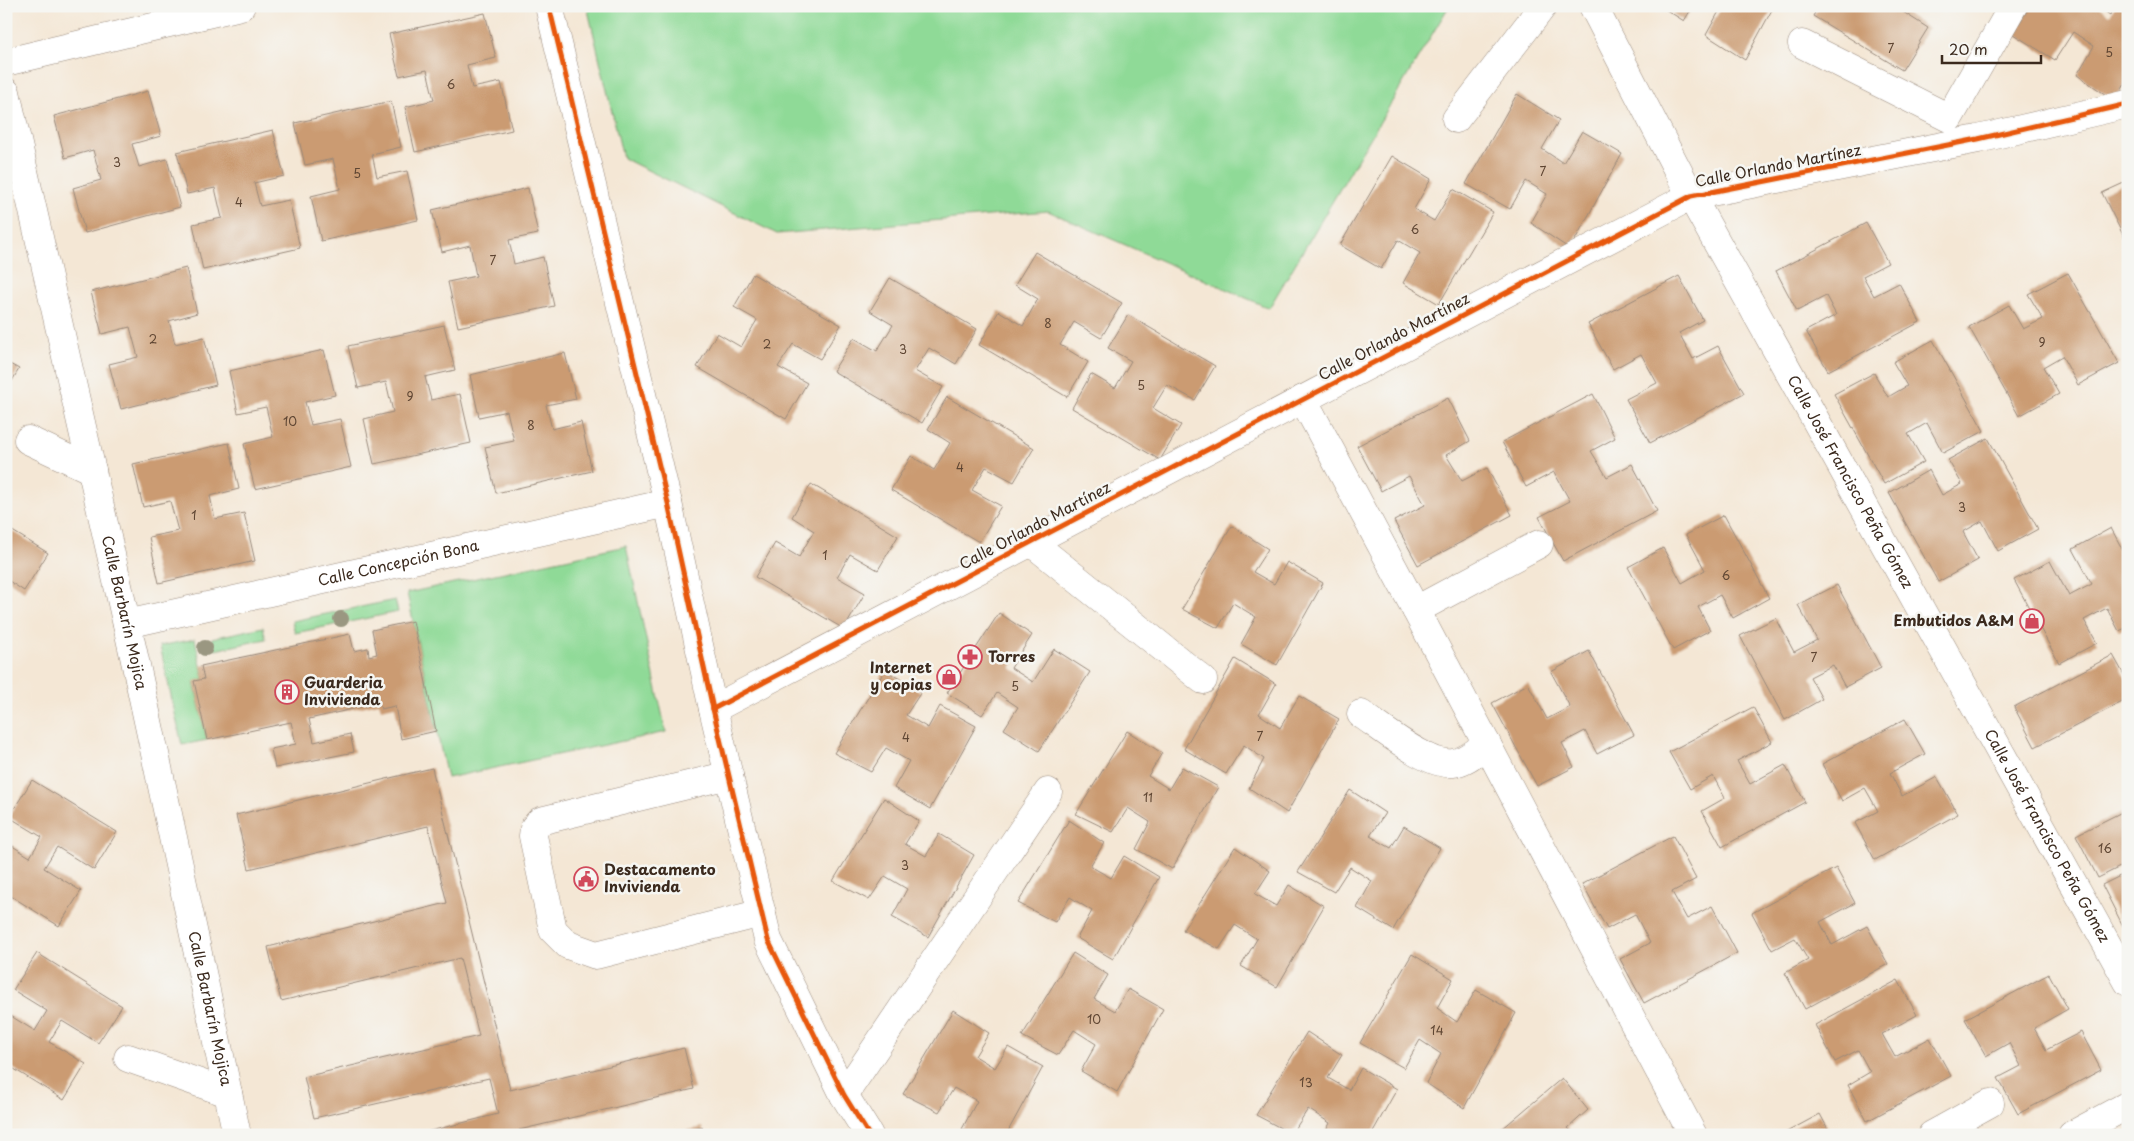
<svg xmlns="http://www.w3.org/2000/svg" width="2134" height="1141" viewBox="0 0 2134 1141" font-family="'Playpen Sans',sans-serif">
  <style>
    .green { fill: #8fda97; stroke: #65825a }
    .building { fill: #cb9b72 }
    .lines { fill: none; stroke-linecap: round; stroke-linejoin: round }
    .minor-casing { stroke: #98887a; stroke-width: 29 }
    .minor { stroke: #fff; stroke-width: 28 }
    .cycleway-casing { stroke: #f6f6f2; stroke-width: 8 }
    .cycleway { stroke: #e8590c; stroke-width: 5 }
    .tree { fill: #9a9781 }
    .labels { text-anchor: middle; stroke-width: 5; stroke-linejoin: round; paint-order: stroke }
    .number-label { font-size: 12px; fill: #5f4633 }
    .street-label { font-size: 15px; fill: #3b2a1e; stroke: #f6f6f2 }
    .poi-label { font-size: 15px; font-weight: bold; fill: #3b2a1e; stroke: #f6f6f2; text-anchor: start }
  </style>
  <rect width="100%" height="100%" fill="#f6f6f2"/>
  <filter id="ink" filterUnits="userSpaceOnUse"><feTurbulence type="fractalNoise" baseFrequency=".02" numOctaves="2"/><feDisplacementMap in="SourceGraphic" scale="10" xChannelSelector="R" yChannelSelector="G"/><feConvolveMatrix kernelMatrix="1 2 1 2 8 2 1 2 1" color-interpolation-filters="sRGB"/></filter>
  <filter id="wash" filterUnits="userSpaceOnUse"><feTurbulence type="fractalNoise" baseFrequency=".0096" numOctaves="4" result="noise"/><feDisplacementMap in="SourceGraphic" scale="20" xChannelSelector="R" yChannelSelector="G"/><feGaussianBlur stdDeviation="1.12" result="paint"/><feColorMatrix in="noise" values="0 0 0 0 0 0 0 0 0 0 0 0 0 0 0 0 0 1.4 0 .05"/><feComposite in="paint" operator="in"/></filter>
  <g filter="url(#wash)">
    <rect width="100%" height="100%" fill="#f4e7d5"/>
    <g class="green">
      <path d="M587,6H1449L1269,308L1048,211L777,234L623,158Z"/>
      <path d="M626,546L666,732L447,778L407,593Z"/>
      <path d="M395,600L398,612L295,633L292,621Z"/>
      <path d="M263,627L266,639L215,650L212,638Z"/>
      <path d="M195,639L204,679L194,682L207,740L182,745L160,646Z"/>
    </g>
    <g id="blocks">
      <g class="building">
        <path d="M1660,6H1693L1684,21Z"/>
        <path d="M1722,6H1774L1745,60L1706,35Z"/>
        <path d="M1819,6H1903L1900,10L1928,28L1902,70L1813,16Z"/>
        <path d="M2030,6H2097L2110,15L2115,6H2128V79L2115,101L2077,75L2094,46L2073,32L2055,60L2013,34Z"/>
        <path d="M485,13L496,58L467,65L472,88L501,82L512,130L415,152L405,107L434,100L427,70L399,76L389,34Z"/>
        <path d="M148,91L161,136L132,144L139,167L167,159L180,207L85,233L73,188L101,180L93,150L65,158L54,116Z"/>
        <path d="M1517,94L1559,120L1542,149L1563,163L1582,131L1622,154L1570,249L1531,223L1547,194L1526,181L1510,209L1466,184Z"/>
        <path d="M391,101L401,147L372,154L377,177L407,171L418,220L321,241L311,196L340,189L333,159L305,165L295,123Z"/>
        <path d="M273,130L284,176L254,183L260,206L289,200L300,248L203,270L193,224L222,218L215,188L187,194L177,152Z"/>
        <path d="M1392,156L1431,179L1414,209L1434,221L1453,189L1493,212L1439,304L1403,283L1420,253L1398,240L1381,269L1340,245Z"/>
        <path d="M2128,181V245L2102,193Z"/>
        <path d="M528,188L538,234L509,240L514,264L543,257L554,306L458,327L448,282L476,276L470,245L442,252L432,210Z"/>
        <path d="M1866,223L1888,263L1863,276L1874,296L1899,283L1920,322L1828,371L1806,331L1836,315L1826,296L1797,311L1776,271Z"/>
        <path d="M1035,252L1122,303L1101,338L1074,322L1060,345L1088,362L1067,397L979,345L999,311L1023,326L1038,299L1015,285Z"/>
        <path d="M186,268L197,313L169,321L175,344L204,337L216,385L121,409L109,364L138,357L130,327L102,334L91,292Z"/>
        <path d="M2068,273L2119,363L2078,385L2062,356L2043,367L2059,394L2019,416L1969,327L2009,305L2023,329L2043,319L2028,294Z"/>
        <path d="M753,274L841,325L820,359L793,344L778,367L807,383L786,419L697,367L717,333L741,347L757,320L734,307Z"/>
        <path d="M1679,276L1703,320L1679,333L1693,359L1718,346L1744,393L1650,443L1626,399L1657,383L1641,354L1613,369L1588,324Z"/>
        <path d="M890,278L977,329L956,364L929,348L915,371L943,387L922,423L833,371L854,338L877,351L893,325L870,311Z"/>
        <path d="M1128,315L1215,366L1195,400L1167,385L1153,408L1181,425L1160,460L1072,408L1091,374L1115,388L1131,361L1108,348Z"/>
        <path d="M444,325L455,370L425,377L431,400L460,394L471,443L374,464L364,419L393,412L386,382L358,388L348,346Z"/>
        <path d="M1933,340L1984,431L1943,453L1927,423L1908,434L1924,462L1884,484L1834,394L1874,373L1888,397L1907,386L1893,362Z"/>
        <path d="M324,350L335,395L305,402L311,425L340,419L351,467L255,489L244,444L273,437L266,407L238,413L229,371Z"/>
        <path d="M565,353L576,399L546,405L552,429L581,422L592,471L496,493L485,447L514,441L507,411L479,417L470,375Z"/>
        <path d="M6,362L19,369L6,391Z"/>
        <path d="M1593,394L1615,438L1591,451L1607,477L1632,464L1657,511L1563,561L1539,517L1570,501L1554,472L1526,487L1502,442Z"/>
        <path d="M947,397L1034,448L1014,482L986,467L972,490L1001,506L979,542L891,490L911,456L934,470L950,443L928,429Z"/>
        <path d="M1448,398L1470,441L1446,455L1462,481L1487,468L1512,515L1418,565L1394,521L1425,505L1409,476L1381,491L1357,446Z"/>
        <path d="M1988,438L2038,529L1998,551L1982,521L1963,532L1978,560L1938,582L1889,493L1929,470L1942,495L1962,484L1948,460Z"/>
        <path d="M229,443L239,489L210,496L215,519L244,513L255,561L159,583L149,537L178,531L170,501L143,507L133,464Z"/>
        <path d="M811,484L898,536L878,570L850,554L837,577L865,593L844,629L755,577L775,543L799,557L814,531L792,517Z"/>
        <path d="M1724,515L1769,598L1733,618L1720,595L1698,607L1710,630L1673,650L1628,567L1663,548L1682,583L1705,570L1686,535Z"/>
        <path d="M1232,526L1268,549L1253,572L1274,584L1287,562L1323,583L1277,665L1241,644L1256,617L1233,603L1218,628L1182,609Z"/>
        <path d="M6,527L48,553L24,591L6,579Z"/>
        <path d="M2111,528L2128,560V627L2119,631L2107,608L2084,620L2097,643L2059,663L2014,580L2050,561L2069,596L2092,584L2073,549Z"/>
        <path d="M1837,585L1881,668L1845,687L1833,665L1810,677L1822,699L1785,720L1740,636L1776,618L1794,652L1817,640L1798,605Z"/>
        <path d="M999,613L1032,635L1011,668L1033,682L1054,649L1090,672L1039,751L1004,729L1018,707L997,693L982,715L947,693Z"/>
        <path d="M413,621L436,731L401,739L395,706L381,709L379,703L309,719L314,742L350,734L354,752L275,768L271,749L296,744L291,722L207,740L194,681L204,679L201,666L350,634L354,651L368,648L369,656L377,654L372,630Z"/>
        <path d="M1589,651L1634,735L1597,754L1585,731L1562,743L1574,767L1537,786L1492,703L1528,684L1547,719L1570,707L1551,672Z"/>
        <path d="M2113,655L2128,682V699L2035,747L2014,707Z"/>
        <path d="M1235,659L1276,684L1259,714L1280,728L1299,696L1339,719L1287,813L1249,788L1264,759L1244,745L1226,774L1184,749Z"/>
        <path d="M885,670L921,692L906,715L928,728L940,706L976,726L930,809L894,788L909,761L886,748L871,772L834,753Z"/>
        <path d="M1753,707L1772,742L1737,761L1750,784L1785,765L1805,802L1722,847L1702,811L1725,798L1713,776L1690,789L1669,752Z"/>
        <path d="M1905,719L1925,754L1890,773L1902,796L1937,777L1958,814L1875,860L1855,823L1878,811L1865,788L1842,801L1822,764Z"/>
        <path d="M1127,731L1162,753L1148,776L1169,789L1182,767L1218,787L1172,869L1136,849L1150,822L1128,808L1113,832L1076,814Z"/>
        <path d="M432,768L510,1090L684,1048L694,1089L519,1130L520,1135H414L498,1114L489,1078L314,1118L304,1077L479,1036L460,958L281,1001L268,947L447,903L428,826L249,869L236,815Z"/>
        <path d="M32,780L117,832L94,870L57,847L44,868L81,891L59,926L6,893V842L30,857L42,837L9,817Z"/>
        <path d="M1350,790L1385,813L1370,836L1391,848L1404,826L1440,848L1393,930L1357,908L1372,881L1350,867L1334,892L1298,872Z"/>
        <path d="M884,798L919,821L905,844L926,856L939,834L974,855L928,937L892,917L907,889L885,876L869,900L833,881Z"/>
        <path d="M2128,809V863L2098,878L2076,835Z"/>
        <path d="M1069,820L1104,843L1090,866L1111,878L1124,856L1159,877L1113,959L1077,938L1092,911L1070,897L1055,922L1018,903Z"/>
        <path d="M1673,836L1696,879L1672,892L1687,919L1712,906L1737,953L1644,1003L1620,959L1650,943L1635,914L1607,929L1582,884Z"/>
        <path d="M1235,847L1270,871L1255,894L1276,906L1289,885L1324,906L1277,987L1241,966L1257,939L1235,925L1219,949L1183,930Z"/>
        <path d="M1836,868L1855,903L1820,922L1832,945L1867,926L1888,964L1805,1009L1785,973L1808,960L1795,938L1772,950L1752,913Z"/>
        <path d="M2128,872V926L2124,928L2102,885Z"/>
        <path d="M37,953L122,1006L98,1043L62,1021L49,1042L86,1064L64,1100L6,1064V1013L35,1031L47,1011L13,990Z"/>
        <path d="M1073,953L1108,975L1094,999L1115,1011L1128,989L1163,1009L1117,1092L1081,1071L1096,1044L1074,1030L1058,1055L1022,1036Z"/>
        <path d="M1412,954L1453,979L1437,1008L1457,1022L1476,990L1516,1013L1464,1108L1426,1083L1441,1054L1420,1040L1404,1068L1360,1043Z"/>
        <path d="M2049,974L2068,1009L2034,1028L2046,1050L2081,1032L2101,1070L2018,1114L1998,1078L2021,1066L2009,1043L1986,1056L1965,1019Z"/>
        <path d="M1898,980L1917,1015L1882,1034L1895,1057L1930,1038L1951,1076L1867,1121L1848,1085L1870,1072L1858,1050L1835,1062L1815,1025Z"/>
        <path d="M953,1010L989,1033L975,1056L995,1068L1008,1047L1043,1067L1006,1135H973L962,1129L977,1101L954,1088L939,1112L903,1094Z"/>
        <path d="M1307,1032L1342,1055L1328,1078L1349,1090L1361,1068L1397,1089L1371,1135H1324L1330,1123L1308,1109L1292,1134L1256,1115Z"/>
        <path d="M1562,1078L1588,1110L1568,1128L1574,1135H1495Z"/>
        <path d="M1820,1114L1831,1135H1781Z"/>
        <path d="M702,1127L704,1135H672V1134Z"/>
      </g>
    </g>
  </g>
  <g filter="url(#ink)">
    <use href="#blocks" fill-opacity="0" stroke="#98887a" stroke-width="1"/>
    <g class="lines">
      <g class="minor-casing">
        <g id="minor">
          <path d="M549,6L668,503L713,709L768,940L844,1095L869,1135"/>
          <path id="s1" d="M1593,6L1691,196L2128,982"/>
          <path d="M1802,44L1949,118L2013,6"/>
          <path d="M6,62L241,6"/>
          <path id="s2" d="M6,92L134,656L237,1135"/>
          <path d="M1456,119L1543,6"/>
          <path d="M1303,399L1416,610L1693,1135"/>
          <path d="M28,440L92,470"/>
          <path d="M1031,542L1203,680"/>
          <path d="M1416,610L1539,544"/>
          <path id="s3" d="M127,624L668,503"/>
          <path d="M713,709L1691,196L1978,139L2128,104"/>
          <path d="M1361,714C1382,728 1429,767 1453,763C1465,762 1477,751 1487,744"/>
          <path d="M729,775L540,821L534,828L533,836L553,930L568,945L596,955L762,913"/>
          <path d="M128,1058L228,1093"/>
          <path d="M844,1095L1048,792"/>
          <path d="M1932,1135L1990,1103"/>
          <path d="M2072,1135L2128,1105"/>
        </g>
      </g>
      <use href="#minor" class="minor"/>
      <g class="cycleway-casing">
        <g id="cycleway">
          <path d="M549,6L668,503L713,709L768,940L844,1095L869,1135"/>
          <path d="M713,709L1691,196L1978,139L2128,104"/>
        </g>
      </g>
      <use href="#cycleway" class="cycleway"/>
    </g>
    <g class="tree">
      <circle cx="341" cy="619" r="8"/>
      <circle cx="205" cy="648" r="8"/>
    </g>
  </g>
  <defs>
    <g id="shop-ring" transform="scale(1.25)"><circle r="9.5" fill="#f6f6f2" stroke="#d1495b" stroke-width="1.5"/><path d="M-5-2.5h2.3a2.7 3.5 0 0 1 5.4 0H5L5.5 6h-11ZM-1.5-2.5h3a1.5 2.3 0 0 0-3 0Z" fill="#d1495b"/></g>
    <g id="pharmacy-ring" transform="scale(1.25)"><circle r="9.5" fill="#f6f6f2" stroke="#d1495b" stroke-width="1.5"/><path d="M-2-6h4v4h4v4h-4v4h-4v-4h-4v-4h4Z" fill="#d1495b"/></g>
    <g id="building-ring" transform="scale(1.25)"><circle r="9.5" fill="#f6f6f2" stroke="#d1495b" stroke-width="1.5"/><path d="M-4-6H4V6H1V3H-1V6H-4ZM-2.5-4.3h1.7v1.8h-1.7ZM.8-4.3h1.7v1.8H.8ZM-2.5-1h1.7V.8h-1.7ZM.8-1h1.7V.8H.8Z" fill="#d1495b"/></g>
    <g id="civic-ring" transform="scale(1.25)"><circle r="9.5" fill="#f6f6f2" stroke="#d1495b" stroke-width="1.5"/><path d="M-.6-6.5H3V-4.5H.6V-3L4-1V1h2V6H-6V1h2V-1L-.6-3ZM-1.2 2.5V6h2.4V2.5Z" fill="#d1495b"/></g>
  </defs>
  <g fill-rule="evenodd">
    <use href="#shop-ring" x="2032" y="621"/>
    <use href="#pharmacy-ring" x="970" y="657"/>
    <use href="#shop-ring" x="949" y="677"/>
    <use href="#building-ring" x="287" y="692"/>
    <use href="#civic-ring" x="586" y="879"/>
  </g>
  <g class="labels">
    <g class="number-label">
      <text x="1891" y="53">7</text>
      <text x="2109" y="57">5</text>
      <text x="451" y="89">6</text>
      <text x="117" y="167">3</text>
      <text x="1543" y="176">7</text>
      <text x="357" y="178">5</text>
      <text x="239" y="207">4</text>
      <text x="1415" y="234">6</text>
      <text x="493" y="265">7</text>
      <text x="1048" y="328">8</text>
      <text x="153" y="344">2</text>
      <text x="2042" y="347">9</text>
      <text x="767" y="349">2</text>
      <text x="903" y="354">3</text>
      <text x="1141" y="390">5</text>
      <text x="410" y="401">9</text>
      <text x="290" y="426">10</text>
      <text x="531" y="430">8</text>
      <text x="960" y="472">4</text>
      <text x="1962" y="512">3</text>
      <text x="194" y="520">1</text>
      <text x="825" y="560">1</text>
      <text x="1726" y="580">6</text>
      <text x="1814" y="662">7</text>
      <text x="1015" y="691">5</text>
      <text x="1260" y="741">7</text>
      <text x="906" y="742">4</text>
      <text x="1148" y="802">11</text>
      <text x="2105" y="853">16</text>
      <text x="905" y="870">3</text>
      <text x="1094" y="1024">10</text>
      <text x="1437" y="1035">14</text>
      <text x="1306" y="1087">13</text>
    </g>
    <g class="street-label">
      <text transform="translate(1778 166) rotate(-11)" y="5">Calle Orlando Martínez</text>
      <text transform="translate(1394 337) rotate(-28)" y="5">Calle Orlando Martínez</text>
      <text dy="5" stroke="none"><textPath href="#s1" startOffset="541">Calle José Francisco Peña Gómez</textPath></text>
      <text transform="translate(1035 526) rotate(-28)" y="5">Calle Orlando Martínez</text>
      <text dy="5" stroke="none"><textPath href="#s3" startOffset="278">Calle Concepción Bona</textPath></text>
      <text dy="5" stroke="none"><textPath href="#s2" startOffset="534">Calle Barbarín Mojica</textPath></text>
      <text dy="5" stroke="none"><textPath href="#s1" startOffset="946">Calle José Francisco Peña Gómez</textPath></text>
      <text dy="5" stroke="none"><textPath href="#s2" startOffset="939">Calle Barbarín Mojica</textPath></text>
    </g>
    <g class="poi-label">
      <text x="2014" y="626" text-anchor="end">Embutidos A&amp;M</text>
      <text x="988" y="662">Torres</text>
      <text x="932" y="673" text-anchor="end">Internet<tspan x="932" dy="17">y copias</tspan></text>
      <text x="304" y="688">Guarderia<tspan x="304" dy="17">Invivienda</tspan></text>
      <text x="604" y="875">Destacamento<tspan x="604" dy="17">Invivienda</tspan></text>
    </g>
  </g>
  <rect width="2134" height="1141" fill="none" stroke="#f6f6f2" stroke-width="25"/>
  <path d="M1942 55v8h99v-8" fill="none" stroke="#3b2a1e" stroke-width="2.5"/>
  <text x="1949" y="55" font-size="15" fill="#3b2a1e" stroke="#f6f6f2" stroke-width="4" paint-order="stroke">20 m</text>
</svg>
